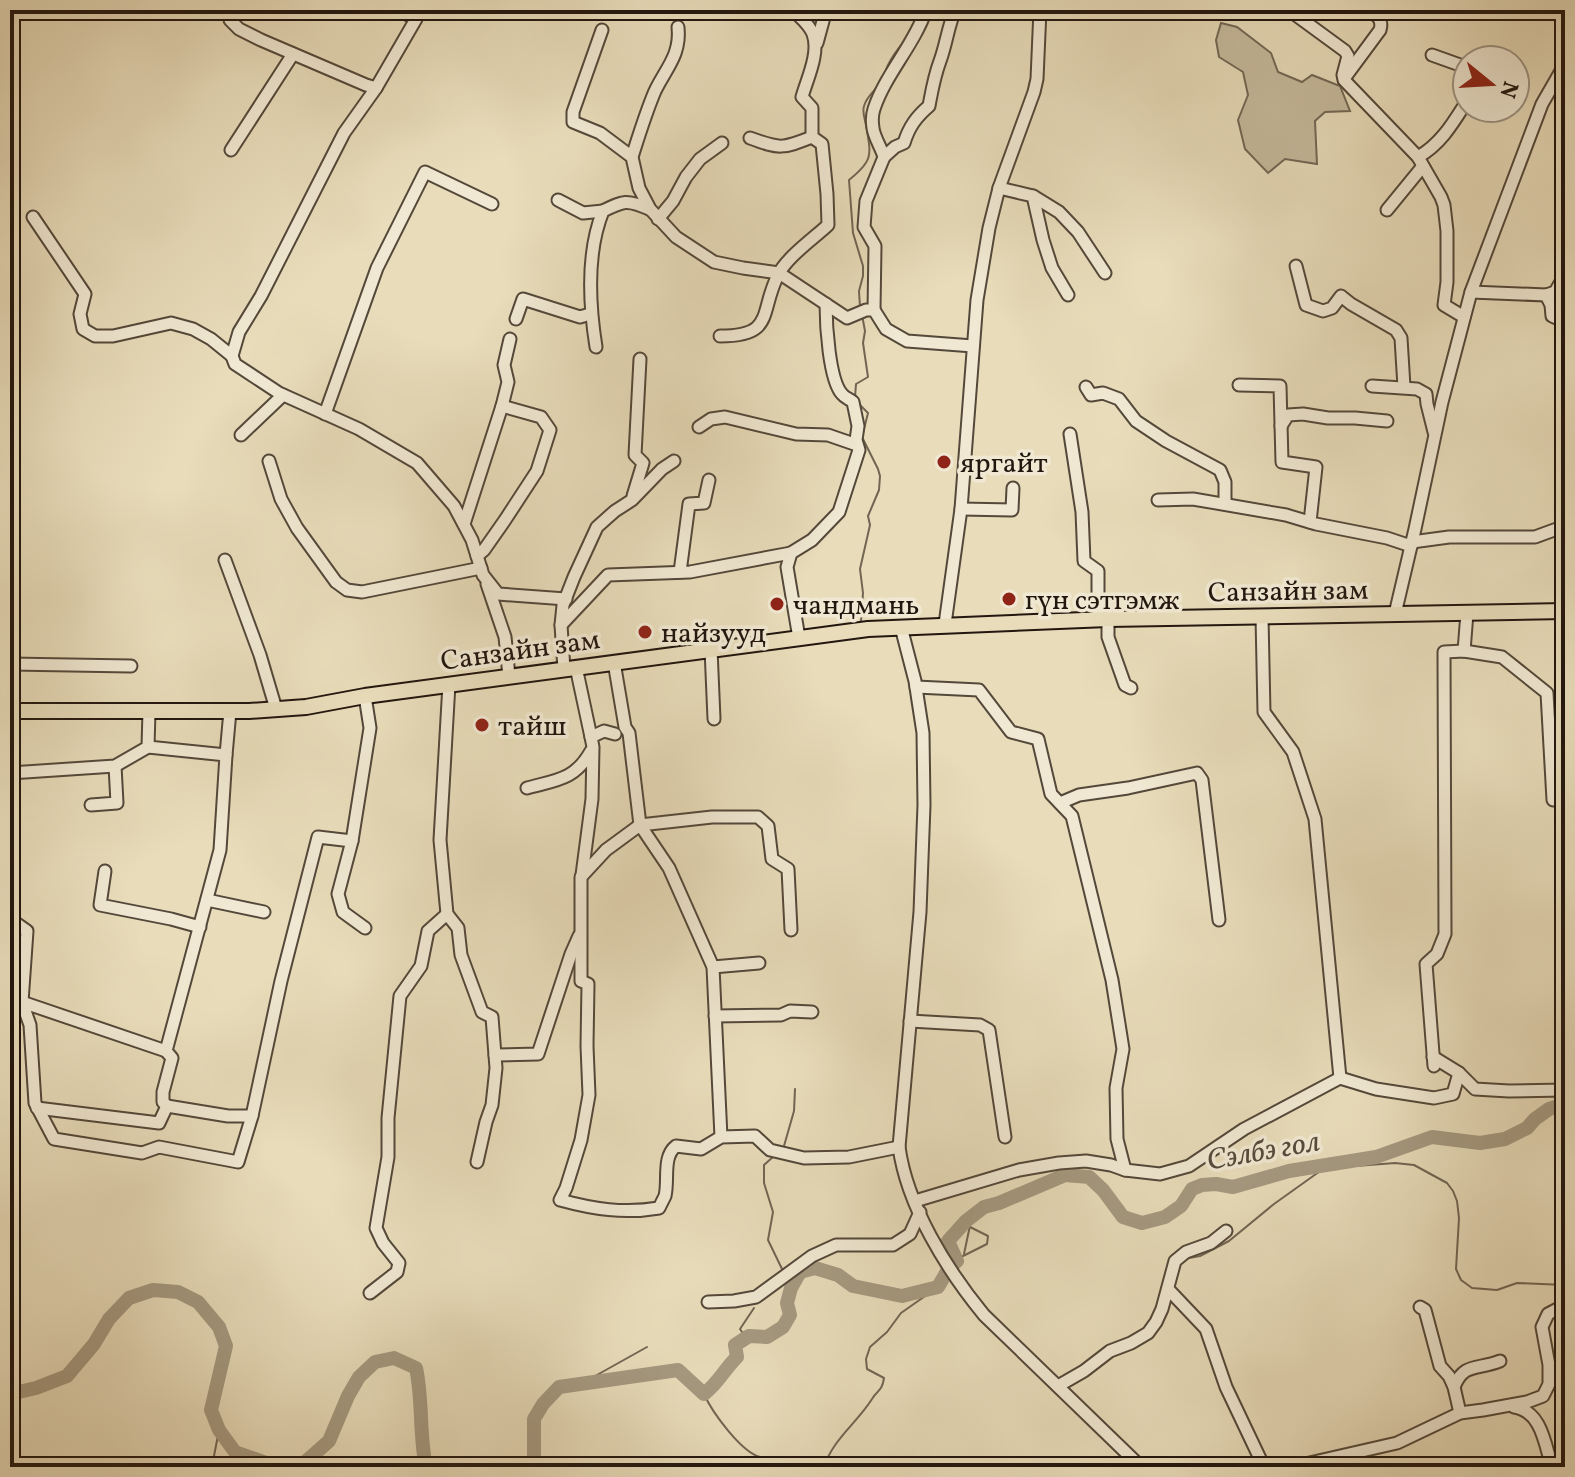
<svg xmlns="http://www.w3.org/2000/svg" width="1575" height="1477" viewBox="0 0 1575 1477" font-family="Vollkorn,serif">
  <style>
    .green { fill: #c6ba9d; stroke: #746856; stroke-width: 2 }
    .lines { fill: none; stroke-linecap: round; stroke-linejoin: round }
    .stream { stroke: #716553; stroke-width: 2 }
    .river { stroke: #a59980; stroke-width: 14 }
    .minor-casing { stroke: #54483a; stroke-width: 15 }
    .major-casing { stroke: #22160f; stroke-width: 18 }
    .minor { stroke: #f0e8d2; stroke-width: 11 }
    .major { stroke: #e8dcba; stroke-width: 14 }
    .poi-dot { fill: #8f2418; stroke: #f0e8d2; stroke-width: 3 }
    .labels { text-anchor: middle; stroke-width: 7; stroke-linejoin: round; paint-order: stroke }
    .poi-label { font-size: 28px; fill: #22160f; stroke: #f0e8d2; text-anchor: start }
    .street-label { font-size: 28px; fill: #22160f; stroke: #f0e8d2 }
    .water-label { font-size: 30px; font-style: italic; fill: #564a3c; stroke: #f0e8d2 }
  </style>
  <rect width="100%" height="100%" fill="#e8dcba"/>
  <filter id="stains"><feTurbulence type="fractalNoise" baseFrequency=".0025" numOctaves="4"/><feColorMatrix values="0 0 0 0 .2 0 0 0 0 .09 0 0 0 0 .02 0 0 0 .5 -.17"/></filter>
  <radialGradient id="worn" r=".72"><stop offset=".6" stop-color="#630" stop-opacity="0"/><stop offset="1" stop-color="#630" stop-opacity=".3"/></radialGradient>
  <path class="green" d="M1221,23L1237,27L1271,53L1278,72L1302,82L1312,75L1340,86L1350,111L1325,112L1315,121L1317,164L1285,159L1268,173L1245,149L1238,120L1248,95L1243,72L1219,57L1216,40Z"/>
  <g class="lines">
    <g class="stream">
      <path d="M885,73C888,61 898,49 906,39"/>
      <path d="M860,307L859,291L863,276V266L853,233L849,180C874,160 871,155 866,125C865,120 862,112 864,106C866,98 873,92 878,86"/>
      <path d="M855,397L856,384L868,377L863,343L865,331L862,315"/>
      <path d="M858,403L868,413L862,437L878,469L880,476L879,490L868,516L870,525L860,569L863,593L861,621"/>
      <path d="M782,1149L784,1146L794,1111L795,1089"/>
      <path d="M774,1156L764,1165V1183L773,1212L768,1240L783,1271"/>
      <path d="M964,1254L972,1216"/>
      <path d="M961,1257L987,1244L988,1236L970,1227"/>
      <path d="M1184,1259L1200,1256L1229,1241L1274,1204L1330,1164L1356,1166L1395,1163L1414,1165L1447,1183L1453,1191L1457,1201L1459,1218L1456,1269L1461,1280L1472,1288L1497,1290L1517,1283L1565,1285"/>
      <path d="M788,1280L791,1288"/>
      <path d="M746,1338L740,1329L754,1308"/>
      <path d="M579,1385L647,1347"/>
      <path d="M704,1394C712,1412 741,1452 760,1457C770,1459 777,1455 786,1459L788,1465L791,1467"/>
      <path d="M208,1467L214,1456L219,1430"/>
      <path d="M824,1467C833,1439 857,1423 872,1399C877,1390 882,1392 884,1378L867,1369L866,1359L870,1347L887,1332L901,1313L938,1287"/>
    </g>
    <g class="river">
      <path d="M10,1394L36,1388L67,1376L94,1344L109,1319L129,1298L153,1290L178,1292L198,1302L219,1327L226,1346L211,1410L219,1430L235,1452L278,1467"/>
      <path d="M284,1467L303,1464L329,1441L348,1396L359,1377L375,1362L394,1358L416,1368C423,1400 419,1435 426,1467"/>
      <path d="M534,1467V1419L543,1404L559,1387L678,1370L704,1394C719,1382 723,1371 737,1357L735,1345L749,1336L767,1337L783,1327L790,1315L787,1303L791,1288L800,1272L815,1268L838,1275L853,1286L902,1296L938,1287L949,1268L957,1261L948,1241L966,1221L984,1207L999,1203L1065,1175L1089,1177L1103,1190L1123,1217L1142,1223L1165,1217L1181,1206L1192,1189L1202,1185L1216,1184L1233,1187L1289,1171L1376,1157L1432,1137L1480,1143L1505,1139L1527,1128L1535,1119L1549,1109L1565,1104"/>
    </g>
    <g class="minor-casing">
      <g id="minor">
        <path d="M399,10L416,19L376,88L344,133L261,296L239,332L232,356L235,364L279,393L359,429L417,463L454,506L472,540L483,575L498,594L566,599"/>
        <path d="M1289,10L1345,51L1348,56L1343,75L1344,80L1418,157L1441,197L1444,205L1447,231V282L1444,305L1464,317"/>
        <path d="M230,20L239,29L261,40L366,85L376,88"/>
        <path d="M602,30L573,112V122L600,133L632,157L639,188L650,209L676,237L714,262L743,268L779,273L847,318L866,310H874L886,329L907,341L973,346"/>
        <path d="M817,43L826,10"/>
        <path d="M1432,55L1460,65L1467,71"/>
        <path d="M1346,76L1380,30C1383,20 1378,16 1369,10"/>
        <path d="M750,138C780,149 782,149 812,137"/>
        <path d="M231,150L293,54"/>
        <path d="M632,157C639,135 646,112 655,91C666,68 681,55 678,27"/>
        <path d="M884,157L895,147L904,143C909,127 916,117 929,106C932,90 934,77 940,61C946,45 948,27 955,10"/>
        <path d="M1418,157C1441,144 1453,123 1467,101"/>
        <path d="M999,188L1033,196L1043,240L1052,268L1068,295"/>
        <path d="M1033,196L1059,212L1078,232L1105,273"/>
        <path d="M558,200L583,213L603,211"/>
        <path d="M1387,210L1423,166"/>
        <path d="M33,217L85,294L80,314L83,329L95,336H113L171,323L193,329L211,339L232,356"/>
        <path d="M658,219L673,201L686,177L700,159L722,143"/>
        <path d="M1296,266L1306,305L1323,311L1332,308L1341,296L1351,304L1396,330L1401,338L1404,387"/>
        <path d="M1471,292L1546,295L1555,292L1565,275"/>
        <path d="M1546,295L1551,305L1552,316L1565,322"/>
        <path d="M874,310L875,246L864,227L866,201L884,157C881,147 874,137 873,128C872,122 872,115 874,109C885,75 914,45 926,10"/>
        <path d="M516,319L523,299L580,317L590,314"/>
        <path d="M720,336C775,336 759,313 778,275C787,257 813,239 828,225L827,194L822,144L812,137V108L802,97C807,79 820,53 813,34C810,25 800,17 793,10"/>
        <path d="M596,347C589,303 586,253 603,211C623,201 627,199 649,209"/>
        <path d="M1239,385L1280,386L1282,462L1316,467L1310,522"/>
        <path d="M1372,386L1417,389L1426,394L1427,404L1434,432"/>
        <path d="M1086,387L1091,395L1103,393L1119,399L1136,421L1166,441L1220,470L1225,482V504"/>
        <path d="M502,406L508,382L504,365L510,339"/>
        <path d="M325,414L377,268L425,172L492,204"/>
        <path d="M1281,426L1288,415L1303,414L1328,418H1355L1387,421"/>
        <path d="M699,427L711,419L725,417L796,434L828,435L857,445"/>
        <path d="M1070,434L1082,512L1084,561L1098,571V619"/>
        <path d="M241,435L283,395"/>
        <path d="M269,461L281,499L297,528L336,582L347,590L362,592L481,568"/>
        <path d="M633,496L643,463L635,455L640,359"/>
        <path d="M1158,500L1193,499L1286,515L1316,524L1387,538L1411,546"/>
        <path d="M961,509L1012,510L1013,488"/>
        <path d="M464,524L502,406L541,417L550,430L537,471L505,520L484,550L477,556"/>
        <path d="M1412,542L1449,537H1535L1565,526"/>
        <path d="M225,560L260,655L276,709"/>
        <path d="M680,572L689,504L704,503L709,480"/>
        <path d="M487,584L505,637L509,676"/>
        <path d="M1395,614L1415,529L1442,402L1471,292L1542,104L1565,64"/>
        <path d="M1262,617L1264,712L1293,752L1315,819L1340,1078"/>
        <path d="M1108,619V637L1125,685L1131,688"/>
        <path d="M945,624L961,509L977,300L989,228L999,188L1034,92L1037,79L1040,10"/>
        <path d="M561,625L608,575L690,572L791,553"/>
        <path d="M901,627L915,681L923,733L924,805L920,912L899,1147C907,1206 947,1270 984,1315L1141,1467"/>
        <path d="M799,638L787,567L791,553L812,540L839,512L859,450L856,440L858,426L853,402C850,399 845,398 842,394C829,380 826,324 826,304"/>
        <path d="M711,649L714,719"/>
        <path d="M1464,651L1467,613"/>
        <path d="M614,662L625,727L629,733L640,825L669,868L713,967L721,1137"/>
        <path d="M10,664L131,666"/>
        <path d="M576,667L591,737"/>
        <path d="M564,669L561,625L563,605L574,577L597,527L615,511L632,500L662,469L674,461"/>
        <path d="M449,684L440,840L447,914L458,928L461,955L482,1012L492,1017L496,1068L492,1105L486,1122L477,1162"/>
        <path d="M916,687L979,690L1011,732L1038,739L1051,794L1072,816L1112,980L1123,1049L1116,1088L1117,1139L1125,1170L1160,1174L1189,1166L1244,1129L1340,1078L1376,1089L1434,1098L1453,1094L1459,1073"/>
        <path d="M148,747L226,755L220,850L166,1051L172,1058L163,1092V1102L167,1106"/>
        <path d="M226,755L230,711"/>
        <path d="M10,773L115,766L148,747L149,711"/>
        <path d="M527,788C556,780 575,780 591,751"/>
        <path d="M1060,803L1079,795L1128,788L1197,773L1202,780L1219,920"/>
        <path d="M91,805L117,803L115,766"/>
        <path d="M105,871L100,905L171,919L200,927"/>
        <path d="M582,875L592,799L593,747L591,737L604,731L615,734"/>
        <path d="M207,900L264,912"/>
        <path d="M10,919L27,931L22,1002L30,1025L35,1103L54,1139L142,1153L159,1147L238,1162L252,1116L281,981L318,837L352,841"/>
        <path d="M365,928L343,912L338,894L352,841L370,728L365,696"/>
        <path d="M791,930L788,869L772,859L768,826L758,817H712L640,825L606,850L581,877V981L588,984L587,1046L589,1095L581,1140L566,1188L560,1200C593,1209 624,1214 659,1208C661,1204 663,1200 665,1196C669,1180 662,1157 676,1146L701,1149L721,1137L755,1136L770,1150L804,1158L849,1157L899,1147"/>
        <path d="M713,967L759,963"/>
        <path d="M10,995L22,1002L166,1051"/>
        <path d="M715,1016L781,1015L790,1011L812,1012"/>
        <path d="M910,1021L980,1025L989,1030L1005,1137"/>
        <path d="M495,1055L538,1054L571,954L579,936"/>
        <path d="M1433,1057L1459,1073L1475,1089L1509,1091L1565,1090"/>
        <path d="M1434,1066L1426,964L1437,954L1445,934L1444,652L1464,651L1502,657L1547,693L1553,800"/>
        <path d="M37,1108L159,1123L167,1106L228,1116H252"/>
        <path d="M915,1201L1019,1170L1059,1163L1086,1161L1111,1165L1125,1170"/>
        <path d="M1168,1289L1206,1329L1226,1387L1264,1467"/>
        <path d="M370,1293L397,1272L399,1263L383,1243L376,1228L388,1157V1118L400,996L421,966L428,931L447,914"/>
        <path d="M708,1302L734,1301L756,1297L812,1256L836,1245H893L910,1234L920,1212"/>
        <path d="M1420,1307L1425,1310L1440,1366L1449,1376L1454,1387L1460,1413"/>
        <path d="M1058,1386L1084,1371L1110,1351L1131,1343L1148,1333L1156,1322L1162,1309L1175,1261L1186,1252L1211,1243L1226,1231"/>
        <path d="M1454,1387C1464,1362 1478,1370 1500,1361"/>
        <path d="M1514,1407C1542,1411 1545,1445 1552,1467"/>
        <path d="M1292,1467L1397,1443L1460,1413L1483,1410L1527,1402L1543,1396L1549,1384V1365L1542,1327L1548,1314L1565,1305"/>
      </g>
    </g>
    <g class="major-casing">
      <path id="major" d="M10,711H249L306,707L365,696L868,629L1108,619L1565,611"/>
    </g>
    <use href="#minor" class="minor"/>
    <use href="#major" class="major"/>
  </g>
  <g class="poi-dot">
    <circle cx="944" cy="462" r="8"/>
    <circle cx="1009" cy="599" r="8"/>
    <circle cx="777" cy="604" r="8"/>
    <circle cx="645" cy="632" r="8"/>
    <circle cx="482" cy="725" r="8"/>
  </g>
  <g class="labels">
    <g class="poi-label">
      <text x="960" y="472">яргайт</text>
      <text x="1025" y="609">гүн сэтгэмж</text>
      <text x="793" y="614">чандмань</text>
      <text x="661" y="642">найзууд</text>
      <text x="498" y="735">тайш</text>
    </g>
    <g class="street-label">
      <text transform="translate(1288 590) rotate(-1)" y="10">Санзайн зам</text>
      <text transform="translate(520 649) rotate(-8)" y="10">Санзайн зам</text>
    </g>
    <g class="water-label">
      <text transform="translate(1263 1150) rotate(-10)" y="10">Сэлбэ гол</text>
    </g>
  </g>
  <rect width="1575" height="1477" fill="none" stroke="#e8dcba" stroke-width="40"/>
  <rect x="12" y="12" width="1551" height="1453" fill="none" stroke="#22160f" stroke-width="4"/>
  <rect x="20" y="20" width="1535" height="1437" fill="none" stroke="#22160f" stroke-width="2"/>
  <g transform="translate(1491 84) rotate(108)"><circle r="38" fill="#f0e8d2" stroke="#9e9484" stroke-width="2"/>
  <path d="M0-6L14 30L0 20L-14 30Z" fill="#8f2418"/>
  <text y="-12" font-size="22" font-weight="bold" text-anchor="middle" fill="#22160f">N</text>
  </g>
  <rect width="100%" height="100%" filter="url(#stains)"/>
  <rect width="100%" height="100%" fill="url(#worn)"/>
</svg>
